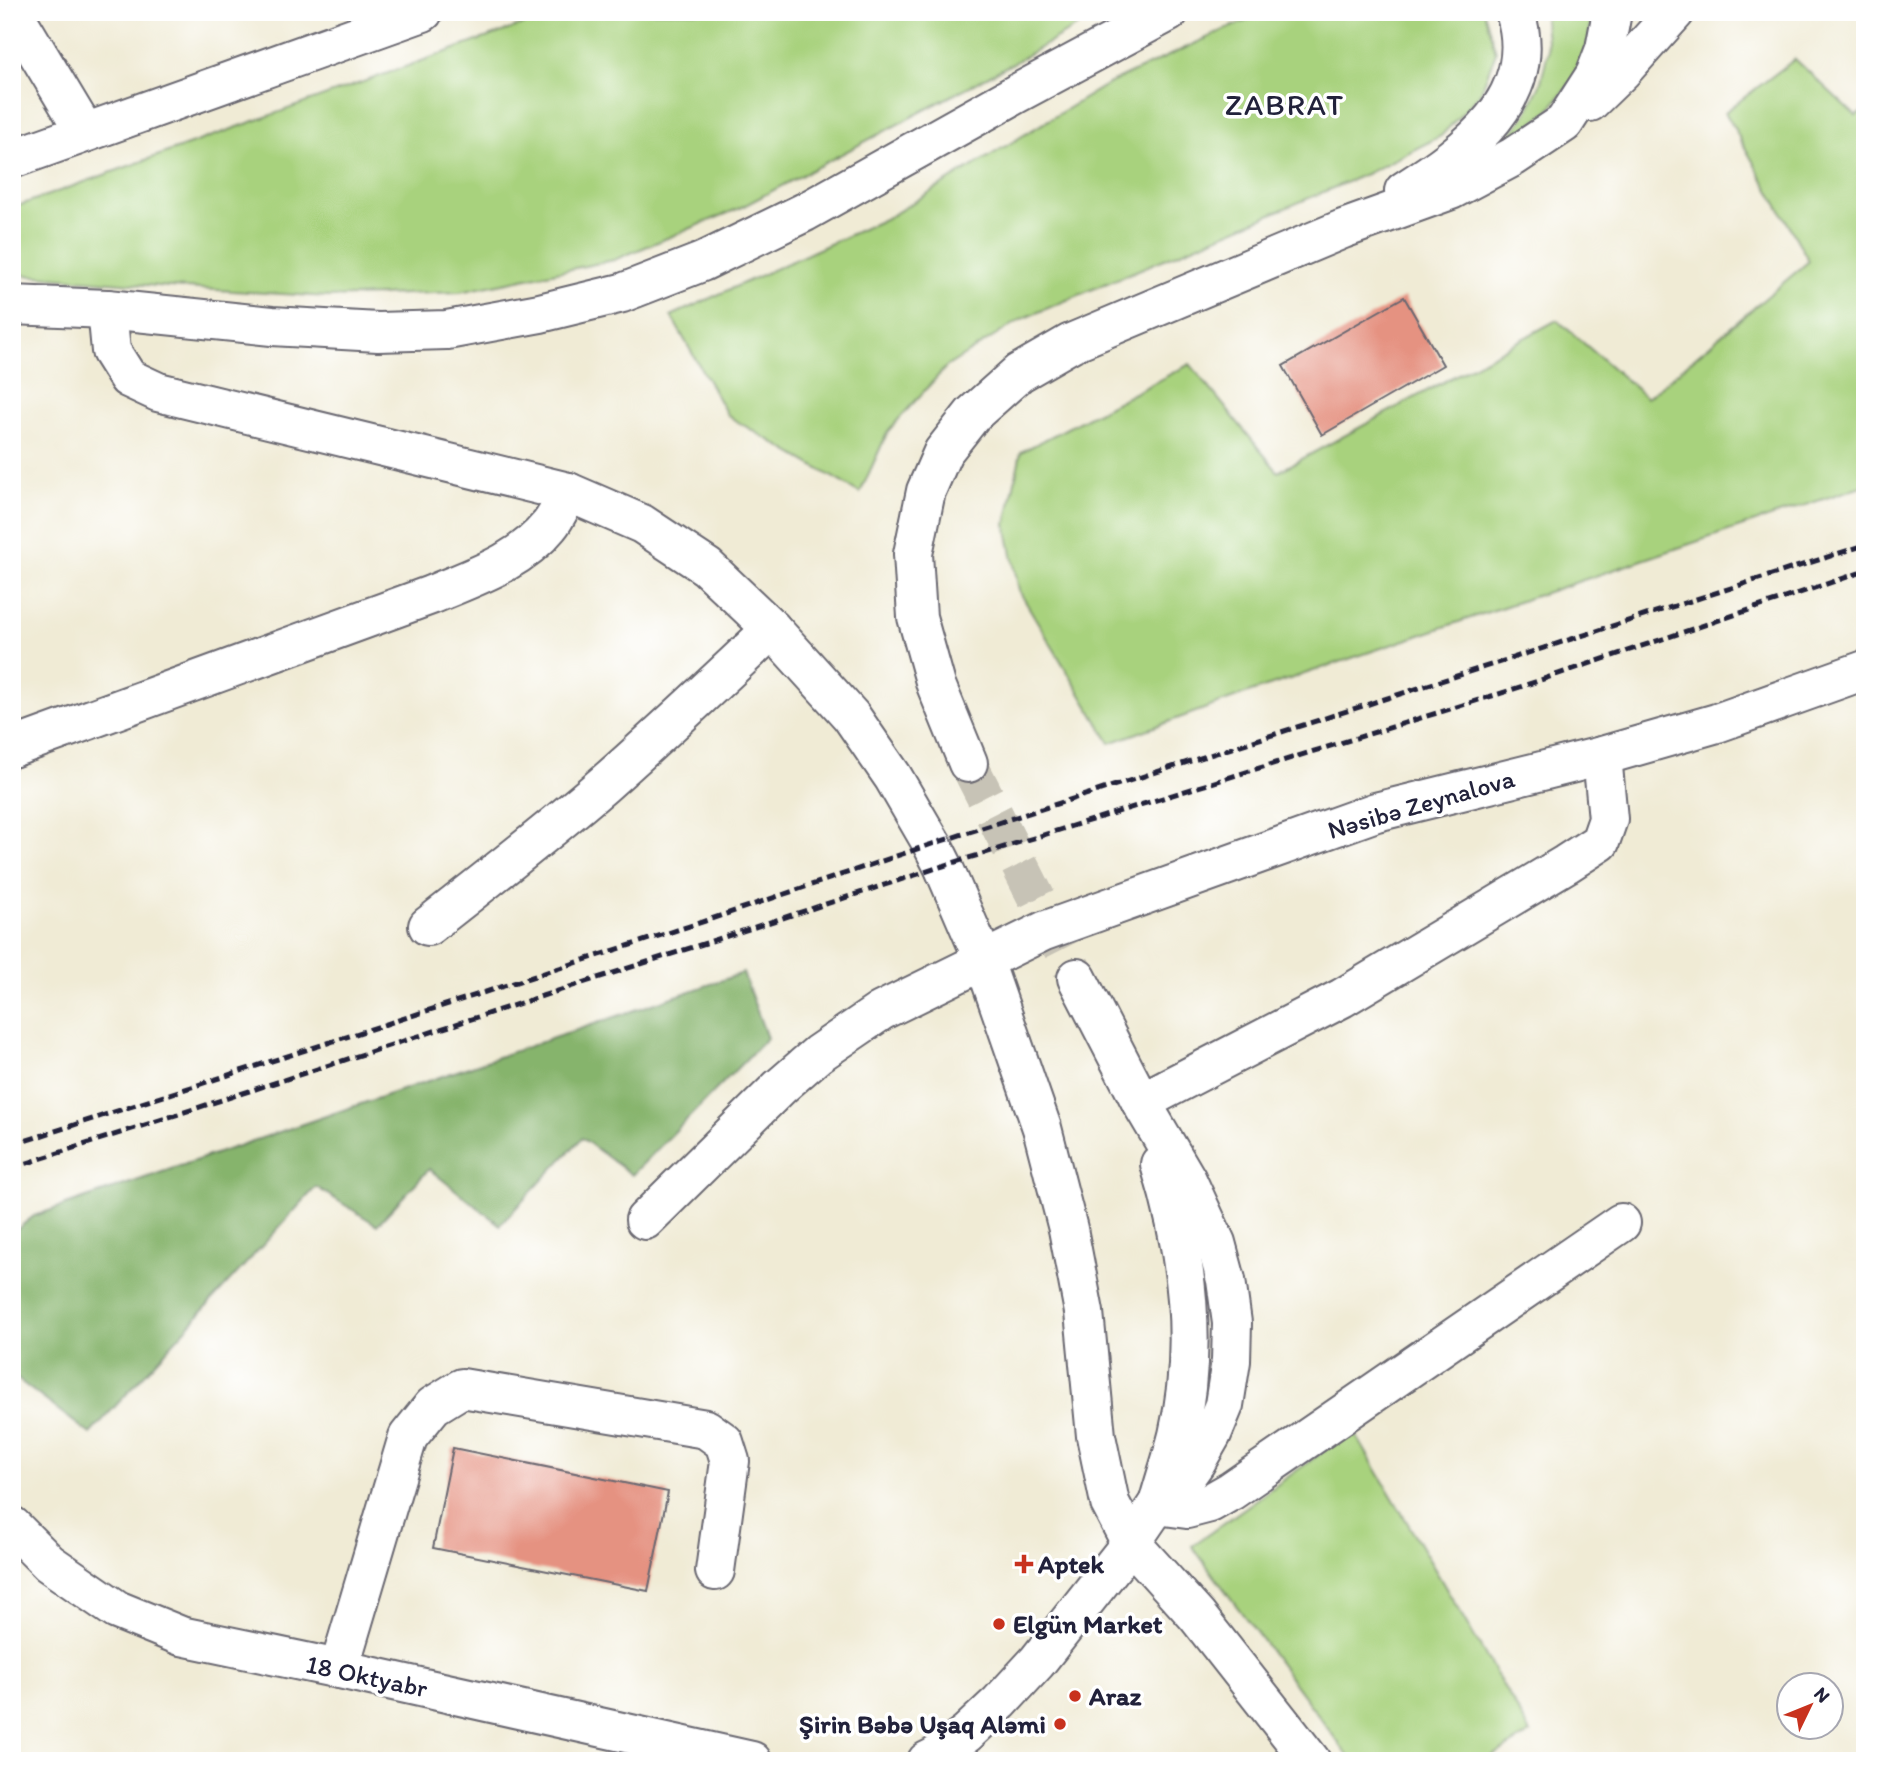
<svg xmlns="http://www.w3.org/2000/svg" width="1877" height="1773" viewBox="0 0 1877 1773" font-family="Itim,sans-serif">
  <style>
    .green { fill: #a8d27d; stroke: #657a5c; stroke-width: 2 }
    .forest { fill: #86b46c; stroke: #546b54; stroke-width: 2 }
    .building { fill: #e59281 }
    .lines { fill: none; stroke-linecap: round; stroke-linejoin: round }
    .minor-tunnel { stroke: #c7c3b6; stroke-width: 38; stroke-dasharray: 38 19; stroke-linecap: butt }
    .minor-casing { stroke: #6a6871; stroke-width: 42 }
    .major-casing { stroke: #6a6871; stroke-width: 42 }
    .minor { stroke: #fff; stroke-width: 38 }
    .major { stroke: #fff; stroke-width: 38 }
    .rail { stroke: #22223b; stroke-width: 5; stroke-dasharray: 10 5; stroke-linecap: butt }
    .poi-dot { fill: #c8321e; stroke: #fff; stroke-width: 2.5 }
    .labels { text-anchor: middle; stroke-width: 7; stroke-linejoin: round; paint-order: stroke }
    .street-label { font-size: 26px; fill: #22223b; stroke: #fff }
    .poi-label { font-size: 26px; font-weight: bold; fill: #22223b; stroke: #fff; text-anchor: start }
    .quarter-label { font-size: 30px; letter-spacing: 2px; fill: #22223b; stroke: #fff }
  </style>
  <rect width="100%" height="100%" fill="#fff"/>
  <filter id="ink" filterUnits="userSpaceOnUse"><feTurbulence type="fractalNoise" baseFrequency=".0143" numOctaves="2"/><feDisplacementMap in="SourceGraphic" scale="14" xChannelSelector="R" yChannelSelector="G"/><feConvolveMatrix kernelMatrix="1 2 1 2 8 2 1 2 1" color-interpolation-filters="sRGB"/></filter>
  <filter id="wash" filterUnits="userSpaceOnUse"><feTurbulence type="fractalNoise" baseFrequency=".00686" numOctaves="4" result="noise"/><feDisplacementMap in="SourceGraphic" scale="28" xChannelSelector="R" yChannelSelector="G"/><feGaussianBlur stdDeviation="1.57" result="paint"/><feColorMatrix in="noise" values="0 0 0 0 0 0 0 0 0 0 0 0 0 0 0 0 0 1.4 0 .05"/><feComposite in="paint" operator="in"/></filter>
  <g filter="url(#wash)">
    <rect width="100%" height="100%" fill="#f0ebd5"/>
    <g class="green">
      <path d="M558,12H1102L1015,62L740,208L614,260L460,292L328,297L170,287L12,274V208Z"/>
      <path d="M1267,12H1484L1496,52L1480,94L1441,136L1366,174L1022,319L946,367L888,431L860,493L728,416L671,316L889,217L1108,84L1224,30Z"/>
      <path d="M1544,12H1592L1589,39L1576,77L1547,112L1498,150L1526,115L1541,82L1548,51Z"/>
      <path d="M1795,59L1856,116L1865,110V485L1251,692L1110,743L1019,591L1006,524L1021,452L1190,364L1278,472L1557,320L1647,398L1809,261L1725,112Z"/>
      <path d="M1353,1430L1531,1733L1484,1761H1352L1192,1546Z"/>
    </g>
    <path class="forest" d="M743,973L767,1038L632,1175L582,1138L500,1225L429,1169L377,1225L316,1187L90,1434L12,1375V1233L34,1216Z"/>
    <g id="blocks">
      <g class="building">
        <path d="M1404,297L1443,365L1322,435L1283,366Z"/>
        <path d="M453,1448L668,1492L648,1591L433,1548Z"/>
      </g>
    </g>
  </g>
  <g filter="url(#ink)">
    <use href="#blocks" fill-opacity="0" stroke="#6a6871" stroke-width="2"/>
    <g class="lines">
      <path class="minor-tunnel" d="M968,763L1077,978"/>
      <g class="minor-casing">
        <g id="minor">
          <path d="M13,12L85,132"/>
          <path d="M1590,102L1622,71L1675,12"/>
          <path d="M1404,191C1467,151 1542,97 1515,12"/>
          <path d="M107,309L111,351L128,378L158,392L568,492L642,524L707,567L772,629L851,716L893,777L932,844L943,866L984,961L1042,1128L1068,1229L1084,1312L1096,1436L1110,1503L1131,1543L1197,1616L1311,1761"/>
          <path d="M12,748L431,595C473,577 519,563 549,526C557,517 562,503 568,492"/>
          <path d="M968,763L936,685L917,617L913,554L926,491L943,452L973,414L1019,373L1071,343L1343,229L1451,190L1513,157L1564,123L1595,75L1605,49L1612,12"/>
          <path d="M428,926C487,880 546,834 603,785C661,734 716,682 772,629"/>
          <path d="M1141,1102L1342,998L1566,864L1600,842L1608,819L1602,756"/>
          <path d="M645,1220L780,1087L818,1054L881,1011L1044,931L1376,812L1602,756L1717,723L1865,670"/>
          <path d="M1160,1497C1166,1476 1173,1455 1178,1435C1199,1345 1187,1252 1160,1164"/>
          <path d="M1157,1505L1187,1509L1210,1503L1231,1491L1621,1223"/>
          <path d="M12,1526L49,1563L117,1610L181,1636L339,1669L752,1761"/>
          <path d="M339,1669L408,1437L433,1406L462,1388L706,1429L724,1442L730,1461L715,1571"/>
          <path d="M927,1761L935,1757L967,1733L1000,1702L1037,1662L1131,1543L1157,1505L1181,1483L1196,1462L1212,1434L1224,1405L1231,1361L1232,1323L1226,1280L1216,1243L1187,1180L1141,1102L1077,978"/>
        </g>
      </g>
      <g class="major-casing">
        <g id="major">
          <path d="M12,159L423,12"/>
          <path d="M12,305L107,309L272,326L378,332L447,330L540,313L622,293L702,262L805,212L1016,94L1169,12"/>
        </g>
      </g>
      <use href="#minor" class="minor"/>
      <use href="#major" class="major"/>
      <g class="rail">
        <path d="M12,1145L705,921L932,844L1865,545"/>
        <path d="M12,1168L943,866L1508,691L1865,571"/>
      </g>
    </g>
  </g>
  <g class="poi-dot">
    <path d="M1020.5 1553.5h7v7h7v7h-7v7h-7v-7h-7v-7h7z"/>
    <circle cx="999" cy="1624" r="7"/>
    <circle cx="1075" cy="1696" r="7"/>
    <circle cx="1060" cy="1724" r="7"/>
  </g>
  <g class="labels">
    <g class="street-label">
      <text transform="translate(1421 804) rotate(-16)" y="9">Nəsibə Zeynalova</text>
      <text transform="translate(367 1676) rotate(12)" y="9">18 Oktyabr</text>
    </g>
    <g class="poi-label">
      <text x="1038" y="1573">Aptek</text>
      <text x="1013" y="1633">Elgün Market</text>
      <text x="1089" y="1705">Araz</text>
      <text x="1046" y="1733" text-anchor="end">Şirin Bəbə Uşaq Aləmi</text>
    </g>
    <g class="quarter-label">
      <text x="1285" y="115">ZABRAT</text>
    </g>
  </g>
  <rect width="1877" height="1773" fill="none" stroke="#fff" stroke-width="42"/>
  <g transform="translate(1810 1706) rotate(47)"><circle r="33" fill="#ffffff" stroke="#a7a7b1" stroke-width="2"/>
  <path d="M0-5L12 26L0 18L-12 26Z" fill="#c8321e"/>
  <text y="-10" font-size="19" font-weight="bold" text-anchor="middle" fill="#22223b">N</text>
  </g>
</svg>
